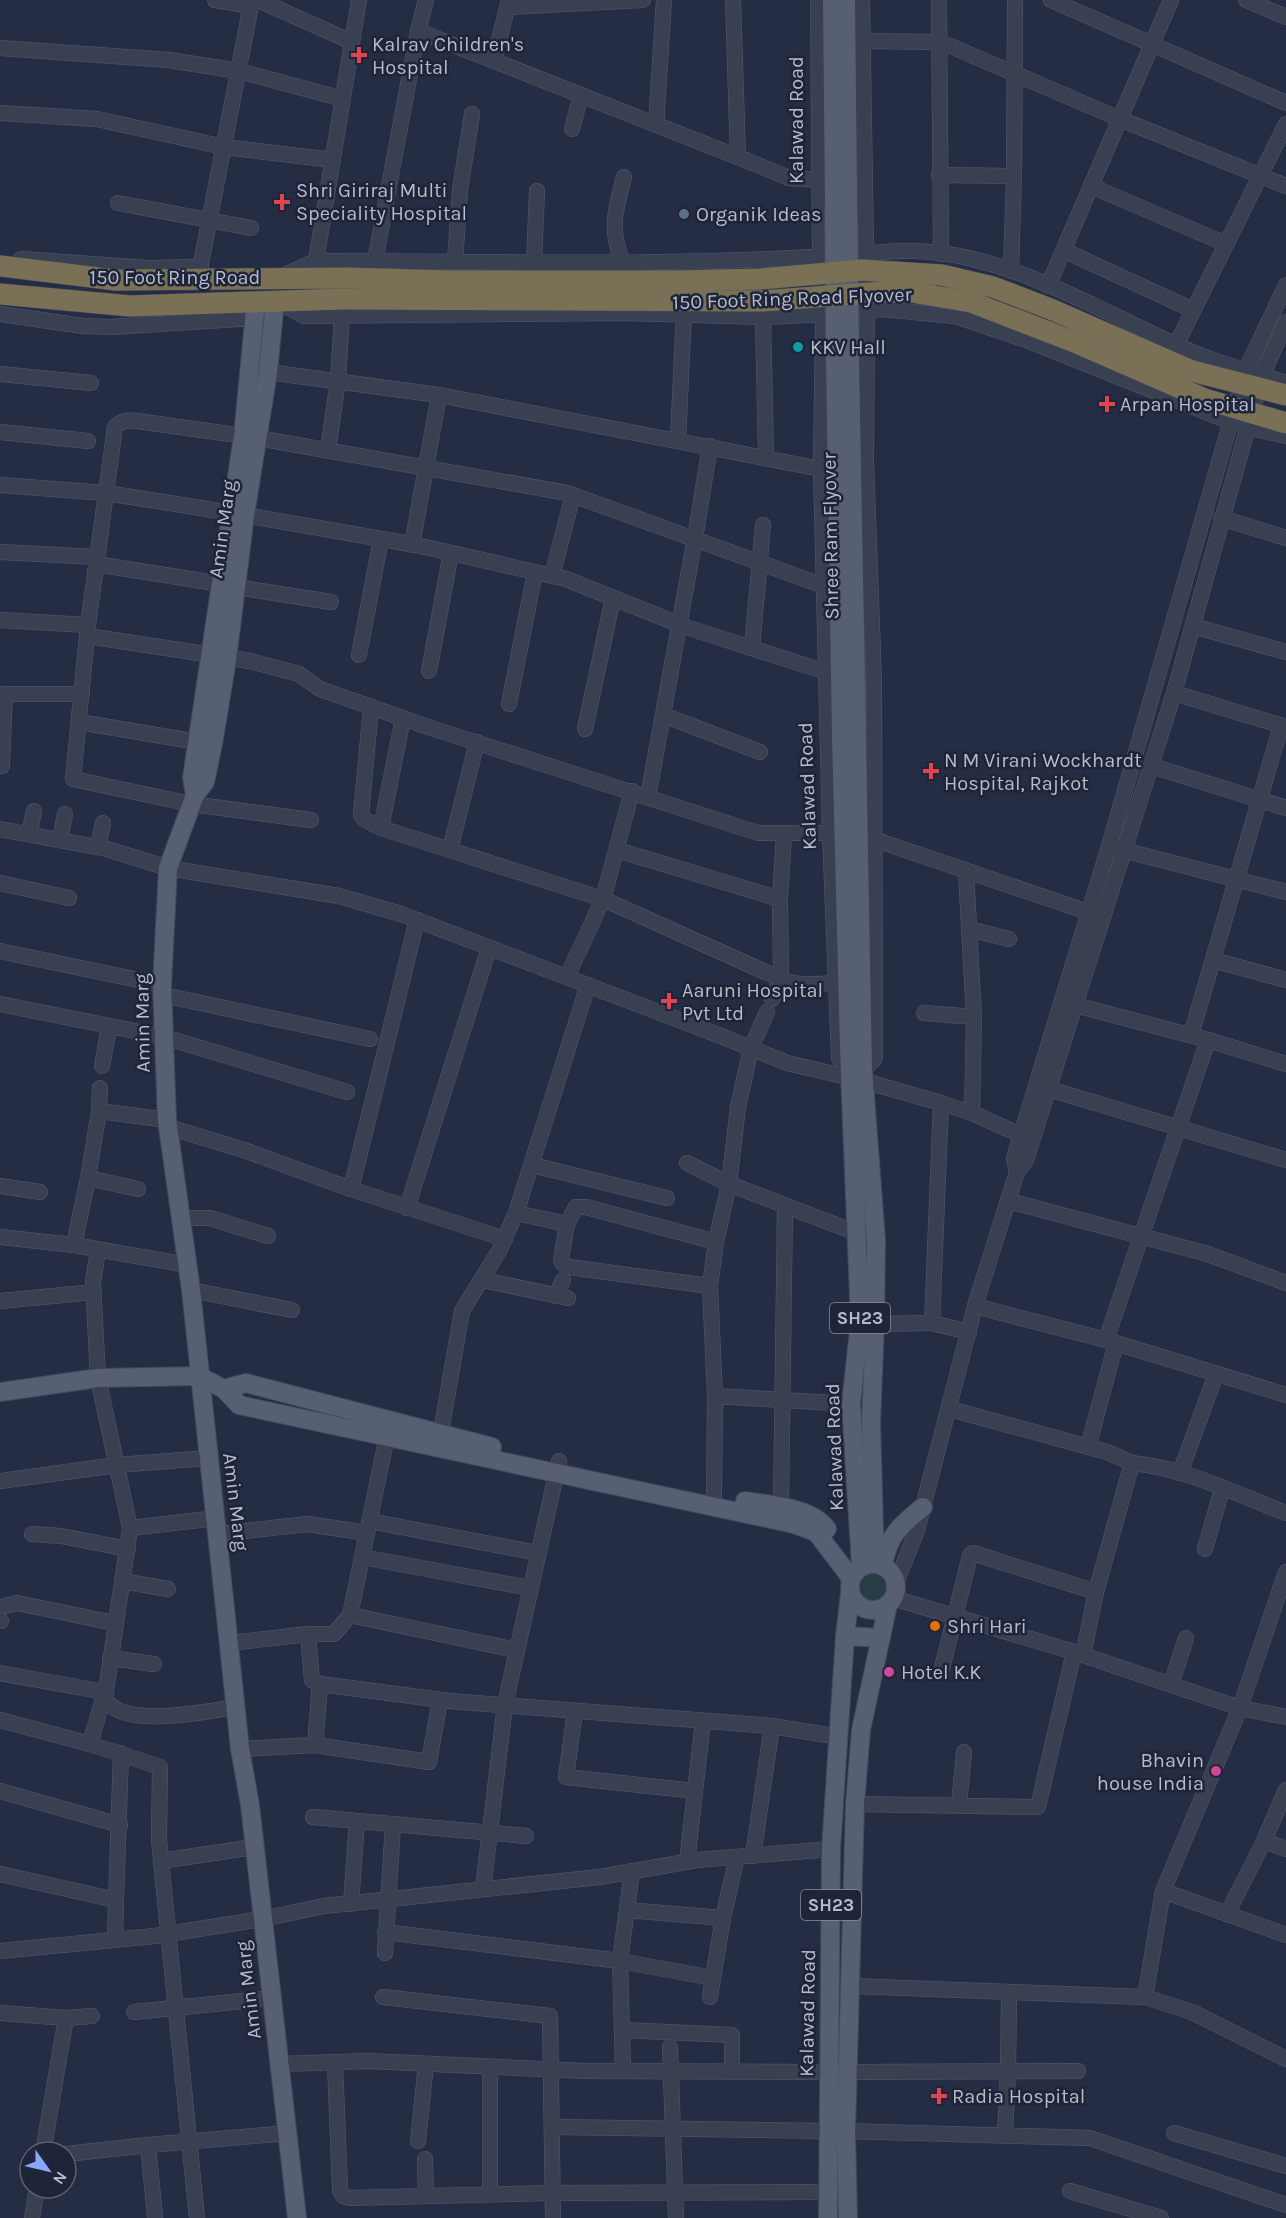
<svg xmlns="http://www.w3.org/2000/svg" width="1286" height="2218" viewBox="0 0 1286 2218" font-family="Karla,sans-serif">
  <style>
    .green { fill: #273c44 }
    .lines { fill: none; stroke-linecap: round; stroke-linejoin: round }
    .minor-casing { stroke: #545b6d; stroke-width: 16 }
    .major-casing { stroke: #43495c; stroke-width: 20 }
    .highway-casing { stroke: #41485a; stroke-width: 22 }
    .minor { stroke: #394052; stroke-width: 15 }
    .major { stroke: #575f72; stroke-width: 18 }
    .highway { stroke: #797056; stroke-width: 21 }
    .major-bridge-casing { stroke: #43495c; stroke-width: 20; stroke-linecap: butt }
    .highway-bridge-casing { stroke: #41485a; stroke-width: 22; stroke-linecap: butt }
    .major-bridge { stroke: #575f72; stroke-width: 18 }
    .highway-bridge { stroke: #797056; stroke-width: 21 }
    .health-dot { fill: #e0444e; stroke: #1e2538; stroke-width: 2 }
    .service-dot { fill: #5c6f8a; stroke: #1e2538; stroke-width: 2 }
    .culture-dot { fill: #0f9aa8; stroke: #1e2538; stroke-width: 2 }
    .food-dot { fill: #e8710a; stroke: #1e2538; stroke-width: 2 }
    .hotel-dot { fill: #d1479c; stroke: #1e2538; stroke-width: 2 }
    .labels { text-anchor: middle; stroke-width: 5; stroke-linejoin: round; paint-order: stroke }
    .shield { fill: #1e2538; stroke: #888fa0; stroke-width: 1.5 }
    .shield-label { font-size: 18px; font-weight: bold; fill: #b6bccc }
    .poi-label { font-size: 20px; fill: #b6bccc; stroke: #1e2538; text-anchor: start }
    .street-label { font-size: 20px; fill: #b6bccc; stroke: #1e2538 }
  </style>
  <rect width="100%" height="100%" fill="#242d43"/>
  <path class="green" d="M869,1568L886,1572C888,1579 889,1590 887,1597C883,1604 871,1614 863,1607C851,1597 860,1577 869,1568Z"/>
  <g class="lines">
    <g class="minor-casing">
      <g id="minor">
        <path d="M215,0L251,6"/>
        <path d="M258,0L352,42"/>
        <path d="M818,0L820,257L823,315L821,469L830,833L839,1058L849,1068"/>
        <path d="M862,0L867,310L866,462L874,681L875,1058L863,1070"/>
        <path d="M939,0L941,254"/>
        <path d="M1051,0L1286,103"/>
        <path d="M1246,0L1286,17"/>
        <path d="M507,7L643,0"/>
        <path d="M418,31L426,0"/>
        <path d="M862,41L941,42L1120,119L1286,186"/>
        <path d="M0,48L169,60L239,71L343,99"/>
        <path d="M494,61L509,0"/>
        <path d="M0,113L97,119L224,147L333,160"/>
        <path d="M656,125L664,0"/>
        <path d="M572,129L581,95"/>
        <path d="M738,157L789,178L819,180"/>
        <path d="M939,175L1014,176"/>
        <path d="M1091,186L1226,244"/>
        <path d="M118,203L251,228"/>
        <path d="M1063,250L1193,310"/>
        <path d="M858,254C877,253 898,250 917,251C1006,254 1095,308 1174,344C1210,361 1248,371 1286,383"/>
        <path d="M21,259L148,268L201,267"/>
        <path d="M316,261L359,0"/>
        <path d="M375,261L418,31L738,157L733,0"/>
        <path d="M455,261L460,190L472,114"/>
        <path d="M534,262L537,191"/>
        <path d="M623,263C609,228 615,212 624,177"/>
        <path d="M1011,271L1014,176L1015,0"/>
        <path d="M282,276L316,261C486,261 658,267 828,256"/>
        <path d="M198,279L252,0"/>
        <path d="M1048,286L1171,0"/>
        <path d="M277,301L304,316L626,313L763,317L831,314"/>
        <path d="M858,311L882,309L955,316L1029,341L1231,422L1246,427L1286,436"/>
        <path d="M0,314L83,326L111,327L256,318"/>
        <path d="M763,317L766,457"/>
        <path d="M1176,345L1286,124"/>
        <path d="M268,372L439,395L412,545"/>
        <path d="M0,374L91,383"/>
        <path d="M439,395L821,469"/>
        <path d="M0,432L88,441"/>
        <path d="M678,440L684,313"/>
        <path d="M328,450L338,380L342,315"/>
        <path d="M0,485L106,493L245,515L416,545L566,579L686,627L826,672"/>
        <path d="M1221,518L1286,538"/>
        <path d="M0,552L97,557"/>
        <path d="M96,564L221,584"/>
        <path d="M552,576L573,495"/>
        <path d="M236,587L331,602"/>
        <path d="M0,620L88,625"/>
        <path d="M1193,626L1286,652"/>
        <path d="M88,636L250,661L299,674L320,689L431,728L758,833H830"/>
        <path d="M752,648L763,525"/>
        <path d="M359,655L381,539"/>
        <path d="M429,671L451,553"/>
        <path d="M1174,693L1286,727"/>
        <path d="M0,694H82"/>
        <path d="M509,704L535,572"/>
        <path d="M371,707L361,815L364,819L381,828"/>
        <path d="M663,715L760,752"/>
        <path d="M403,718L381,828L603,899L781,979L772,999"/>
        <path d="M79,722L198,742"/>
        <path d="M585,729L613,598"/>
        <path d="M2,766L5,694"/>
        <path d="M1152,766L1286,808"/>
        <path d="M648,797L695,538L710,446"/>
        <path d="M311,820L191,804L73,779L88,625L115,427C122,420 127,420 137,421L258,438L567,493L824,586"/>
        <path d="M0,829L107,849L168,868L339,896L401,914L721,1036L787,1063L864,1081L941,1103L972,1113L1021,1135"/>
        <path d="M29,834L34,811"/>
        <path d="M784,834L780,899L781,979C799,987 817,984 837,983"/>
        <path d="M60,840L65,814"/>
        <path d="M876,840L1088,912"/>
        <path d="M98,847L103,823"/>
        <path d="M1115,848L1286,892"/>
        <path d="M450,850L477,742"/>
        <path d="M617,850L780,899"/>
        <path d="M966,872L974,1017L972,1113"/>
        <path d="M0,883L69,898"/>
        <path d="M969,929L1009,939"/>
        <path d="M0,951L162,985"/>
        <path d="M1213,960L1286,980"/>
        <path d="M567,977L603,899L632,791"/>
        <path d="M163,995L370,1039"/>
        <path d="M0,1004L164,1037L347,1092"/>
        <path d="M1075,1005L1208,1040L1286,1064"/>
        <path d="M924,1013L974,1017"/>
        <path d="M1191,1035L1281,726"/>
        <path d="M102,1066L109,1027"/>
        <path d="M1039,1086L1286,1160"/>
        <path d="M99,1111L100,1088"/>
        <path d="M168,1127L244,1150L351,1189L505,1239"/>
        <path d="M687,1163L729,1184L857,1233"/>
        <path d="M532,1165L667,1198"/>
        <path d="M1017,1172L1014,1158L1021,1135L1109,846L1245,372L1286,285"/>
        <path d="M88,1178L99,1111L167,1120"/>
        <path d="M0,1186L40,1192"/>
        <path d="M138,1189L88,1178L74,1245L187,1265"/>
        <path d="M351,1189L417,920"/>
        <path d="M1009,1201L1208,1254L1286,1283"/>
        <path d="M407,1208L489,948"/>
        <path d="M516,1213L567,1224"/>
        <path d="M181,1218H210L268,1236"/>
        <path d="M0,1237L74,1245"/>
        <path d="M98,1250L93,1282L98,1378L130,1528L105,1698C120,1730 207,1711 236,1707"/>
        <path d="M483,1280L568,1298"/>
        <path d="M710,1286L569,1267L563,1264L561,1259L567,1224L576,1207H586L716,1242"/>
        <path d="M191,1290L292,1310"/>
        <path d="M556,1296L563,1280"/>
        <path d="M0,1301L94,1292"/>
        <path d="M975,1306L1106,1340L1286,1395"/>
        <path d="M932,1323L969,1332"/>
        <path d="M875,1324L932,1323L941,1103"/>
        <path d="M1106,1340L1208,1040"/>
        <path d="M715,1396L710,1286L716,1242L729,1184L738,1107L751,1048L767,1012"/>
        <path d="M950,1409L1107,1452L1132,1463"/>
        <path d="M441,1432L462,1311L499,1251L516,1213L588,985"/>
        <path d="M1088,1447L1116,1343"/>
        <path d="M1180,1473L1216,1374"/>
        <path d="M0,1481L117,1465L208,1458"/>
        <path d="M714,1496L715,1396L851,1404"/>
        <path d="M781,1507L785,1205"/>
        <path d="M369,1521L538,1553"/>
        <path d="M130,1528L217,1518"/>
        <path d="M32,1534L61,1536L128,1549"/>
        <path d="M219,1534L307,1524L367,1533"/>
        <path d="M1205,1549L1222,1489"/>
        <path d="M362,1557L530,1588"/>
        <path d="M122,1581L168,1589"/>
        <path d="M896,1583L917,1530L975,1306L1017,1172L1026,1160L1174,693L1262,376L1286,322"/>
        <path d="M893,1598L1074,1652L1240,1708L1286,1717"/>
        <path d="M5,1606L17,1603L114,1623"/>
        <path d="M350,1615L516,1650"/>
        <path d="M0,1620L1,1621"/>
        <path d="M308,1634H334L350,1615L386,1441"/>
        <path d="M230,1643L308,1634L312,1680L320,1684L449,1701L772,1726L840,1737"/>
        <path d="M1083,1655L1096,1592L1132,1463C1185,1468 1237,1494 1286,1513"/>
        <path d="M110,1658L154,1664"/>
        <path d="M941,1672L970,1556L973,1553L1096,1592"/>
        <path d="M0,1673L105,1692L90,1744"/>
        <path d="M1171,1685L1186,1638"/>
        <path d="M575,1711L566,1777L695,1791"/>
        <path d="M0,1720L90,1744L160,1767L159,1839L161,1861"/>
        <path d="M315,1745L320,1684"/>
        <path d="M240,1749L315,1745L429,1762L440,1700"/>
        <path d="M0,1791L120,1825"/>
        <path d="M855,1804L1038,1807L1074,1652"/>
        <path d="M959,1805L964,1752"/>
        <path d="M313,1817L526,1836"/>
        <path d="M1264,1841L1286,1849"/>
        <path d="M753,1856L772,1726"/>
        <path d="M687,1862L703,1721"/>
        <path d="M0,1874L116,1900L115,1940"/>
        <path d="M483,1889L505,1705L559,1461"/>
        <path d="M1163,1891L1286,1935"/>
        <path d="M116,1900L121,1753"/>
        <path d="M351,1904L357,1821"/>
        <path d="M627,1910L723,1918"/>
        <path d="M1227,1914L1264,1841L1286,1790"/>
        <path d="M385,1932L620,1961L713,1978L723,1918L737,1857"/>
        <path d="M0,1951L155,1936L262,1919L324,1906L600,1877L697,1860L831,1849"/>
        <path d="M385,1953L393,1824"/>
        <path d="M851,1986L1145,1997L1192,2012L1286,2059"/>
        <path d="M383,1997L550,2016L553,2218"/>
        <path d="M710,1997L713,1978"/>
        <path d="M1145,1997L1163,1891L1240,1708L1286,1572"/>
        <path d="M134,2012L272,1998"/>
        <path d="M0,2013L66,2018L92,2016"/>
        <path d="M623,2030L732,2035V2071"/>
        <path d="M670,2047L676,2218"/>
        <path d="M335,2063L340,2190L343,2196L349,2198L553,2193L828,2192"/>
        <path d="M280,2064L368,2061L586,2071L828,2072"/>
        <path d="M623,2071L620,1961L632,1871"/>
        <path d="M849,2072L1078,2071"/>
        <path d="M553,2127L827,2131"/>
        <path d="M846,2131L1090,2138L1286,2205"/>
        <path d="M1174,2133L1286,2166"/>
        <path d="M1005,2134L1008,2071L1009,1993"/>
        <path d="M418,2141L426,2064"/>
        <path d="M148,2145L155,2217"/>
        <path d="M43,2152L66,2018"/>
        <path d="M66,2154L148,2145L288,2133"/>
        <path d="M425,2159L426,2196"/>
        <path d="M1070,2191L1161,2218"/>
        <path d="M490,2194V2067"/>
        <path d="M32,2218L37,2188"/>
        <path d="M197,2218L161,1861L254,1847"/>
      </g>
    </g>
    <g class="major-casing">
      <g id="major">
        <path d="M832,0L834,205"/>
        <path d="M846,0L848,206"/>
        <path d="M275,301L268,372L245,515L227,659L213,744L205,782L195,795L168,868L162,985L167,1120L191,1290L240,1749L250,1805L297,2218"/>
        <path d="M850,359L863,1070L876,1240L875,1324L871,1422L875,1563"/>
        <path d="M835,360L841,736L849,1048L860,1321L851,1404L861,1566"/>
        <path d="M195,795L192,778L243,436L256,301"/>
        <path d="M224,1389L246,1383L492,1447"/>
        <path d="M0,1392L98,1378L199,1376L224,1389L239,1405L794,1524L816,1532L851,1578"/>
        <path d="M745,1501C769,1505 812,1507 827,1529"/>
        <circle cx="873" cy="1587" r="23"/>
        <path d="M883,1565C889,1534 899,1527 923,1507"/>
        <path d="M845,1636L881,1638"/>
        <path d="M828,2218L831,1849L845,1636L850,1593"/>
        <path d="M848,2218L846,2131L855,1804L861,1730L888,1604"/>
      </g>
    </g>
    <g class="highway-casing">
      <g id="highway">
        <path d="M0,266L116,280L347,278"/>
        <path d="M0,294L130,306L343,299"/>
      </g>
    </g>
    <use href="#minor" class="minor"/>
    <use href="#major" class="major"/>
    <use href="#highway" class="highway"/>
    <g class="major-bridge-casing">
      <g id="major-bridge">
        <path d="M834,205L835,360"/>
        <path d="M848,206L850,359"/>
      </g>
    </g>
    <g class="highway-bridge-casing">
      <g id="highway-bridge">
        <path d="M347,278L451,281H677L761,279L862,270L942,275L993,287L1053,310L1192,371L1286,395"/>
        <path d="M343,299L763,301L883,292H911L971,302L1072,341L1205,399L1286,423"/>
      </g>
    </g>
    <use href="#major-bridge" class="major-bridge"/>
    <use href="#highway-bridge" class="highway-bridge"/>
  </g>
  <g class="health-dot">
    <path d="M356 46h6v6h6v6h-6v6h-6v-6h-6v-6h6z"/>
    <path d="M279 193h6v6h6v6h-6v6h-6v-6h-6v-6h6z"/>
    <path d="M1104 395h6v6h6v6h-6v6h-6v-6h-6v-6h6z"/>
    <path d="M928 762h6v6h6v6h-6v6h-6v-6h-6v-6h6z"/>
    <path d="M666 992h6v6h6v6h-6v6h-6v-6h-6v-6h6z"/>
    <path d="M936 2087h6v6h6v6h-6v6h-6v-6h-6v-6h6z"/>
  </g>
  <circle class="service-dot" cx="684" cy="214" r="6"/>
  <circle class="culture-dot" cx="798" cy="347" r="6"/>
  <circle class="food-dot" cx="935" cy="1626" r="6"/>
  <g class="hotel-dot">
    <circle cx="889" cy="1672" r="6"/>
    <circle cx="1216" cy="1771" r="6"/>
  </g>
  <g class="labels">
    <g class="shield">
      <rect x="830" y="1303" width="60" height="30" rx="4.5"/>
      <rect x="801" y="1890" width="60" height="30" rx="4.5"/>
    </g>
    <g class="shield-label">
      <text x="860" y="1324">SH23</text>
      <text x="831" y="1911">SH23</text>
    </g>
    <g class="poi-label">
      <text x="372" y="51">Kalrav Children's<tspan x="372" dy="23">Hospital</tspan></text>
      <text x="296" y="197">Shri Giriraj Multi<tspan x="296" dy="23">Speciality Hospital</tspan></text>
      <text x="696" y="221">Organik Ideas</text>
      <text x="810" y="354">KKV Hall</text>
      <text x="1120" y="411">Arpan Hospital</text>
      <text x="944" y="767">N M Virani Wockhardt<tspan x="944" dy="23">Hospital, Rajkot</tspan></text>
      <text x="682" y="997">Aaruni Hospital<tspan x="682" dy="23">Pvt Ltd</tspan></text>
      <text x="947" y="1633">Shri Hari</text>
      <text x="901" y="1679">Hotel K.K</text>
      <text x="1204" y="1767" text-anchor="end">Bhavin<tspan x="1204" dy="23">house India</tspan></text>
      <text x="952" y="2103">Radia Hospital</text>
    </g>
    <g class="street-label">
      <text transform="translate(796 120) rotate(-90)" y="7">Kalawad Road</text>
      <text x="175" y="284">150 Foot Ring Road</text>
      <text transform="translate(792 298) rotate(-2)" y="7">150 Foot Ring Road Flyover</text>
      <text transform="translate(222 529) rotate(-82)" y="7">Amin Marg</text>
      <text transform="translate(830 536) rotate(-91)" y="7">Shree Ram Flyover</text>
      <text transform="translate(807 786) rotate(-92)" y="7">Kalawad Road</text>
      <text transform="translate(142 1023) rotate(-91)" y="7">Amin Marg</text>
      <text transform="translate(834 1447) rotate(-92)" y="7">Kalawad Road</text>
      <text transform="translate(236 1502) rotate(83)" y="7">Amin Marg</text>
      <text transform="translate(248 1990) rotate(-97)" y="7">Amin Marg</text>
      <text transform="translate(807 2013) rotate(-89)" y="7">Kalawad Road</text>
    </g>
  </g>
  <g transform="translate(48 2170) rotate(124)"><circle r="28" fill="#1e2538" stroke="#5b6173" stroke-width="1.5"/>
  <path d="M0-4.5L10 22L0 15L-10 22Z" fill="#89a7fe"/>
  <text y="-9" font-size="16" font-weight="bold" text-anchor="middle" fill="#b6bccc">N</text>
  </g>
</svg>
